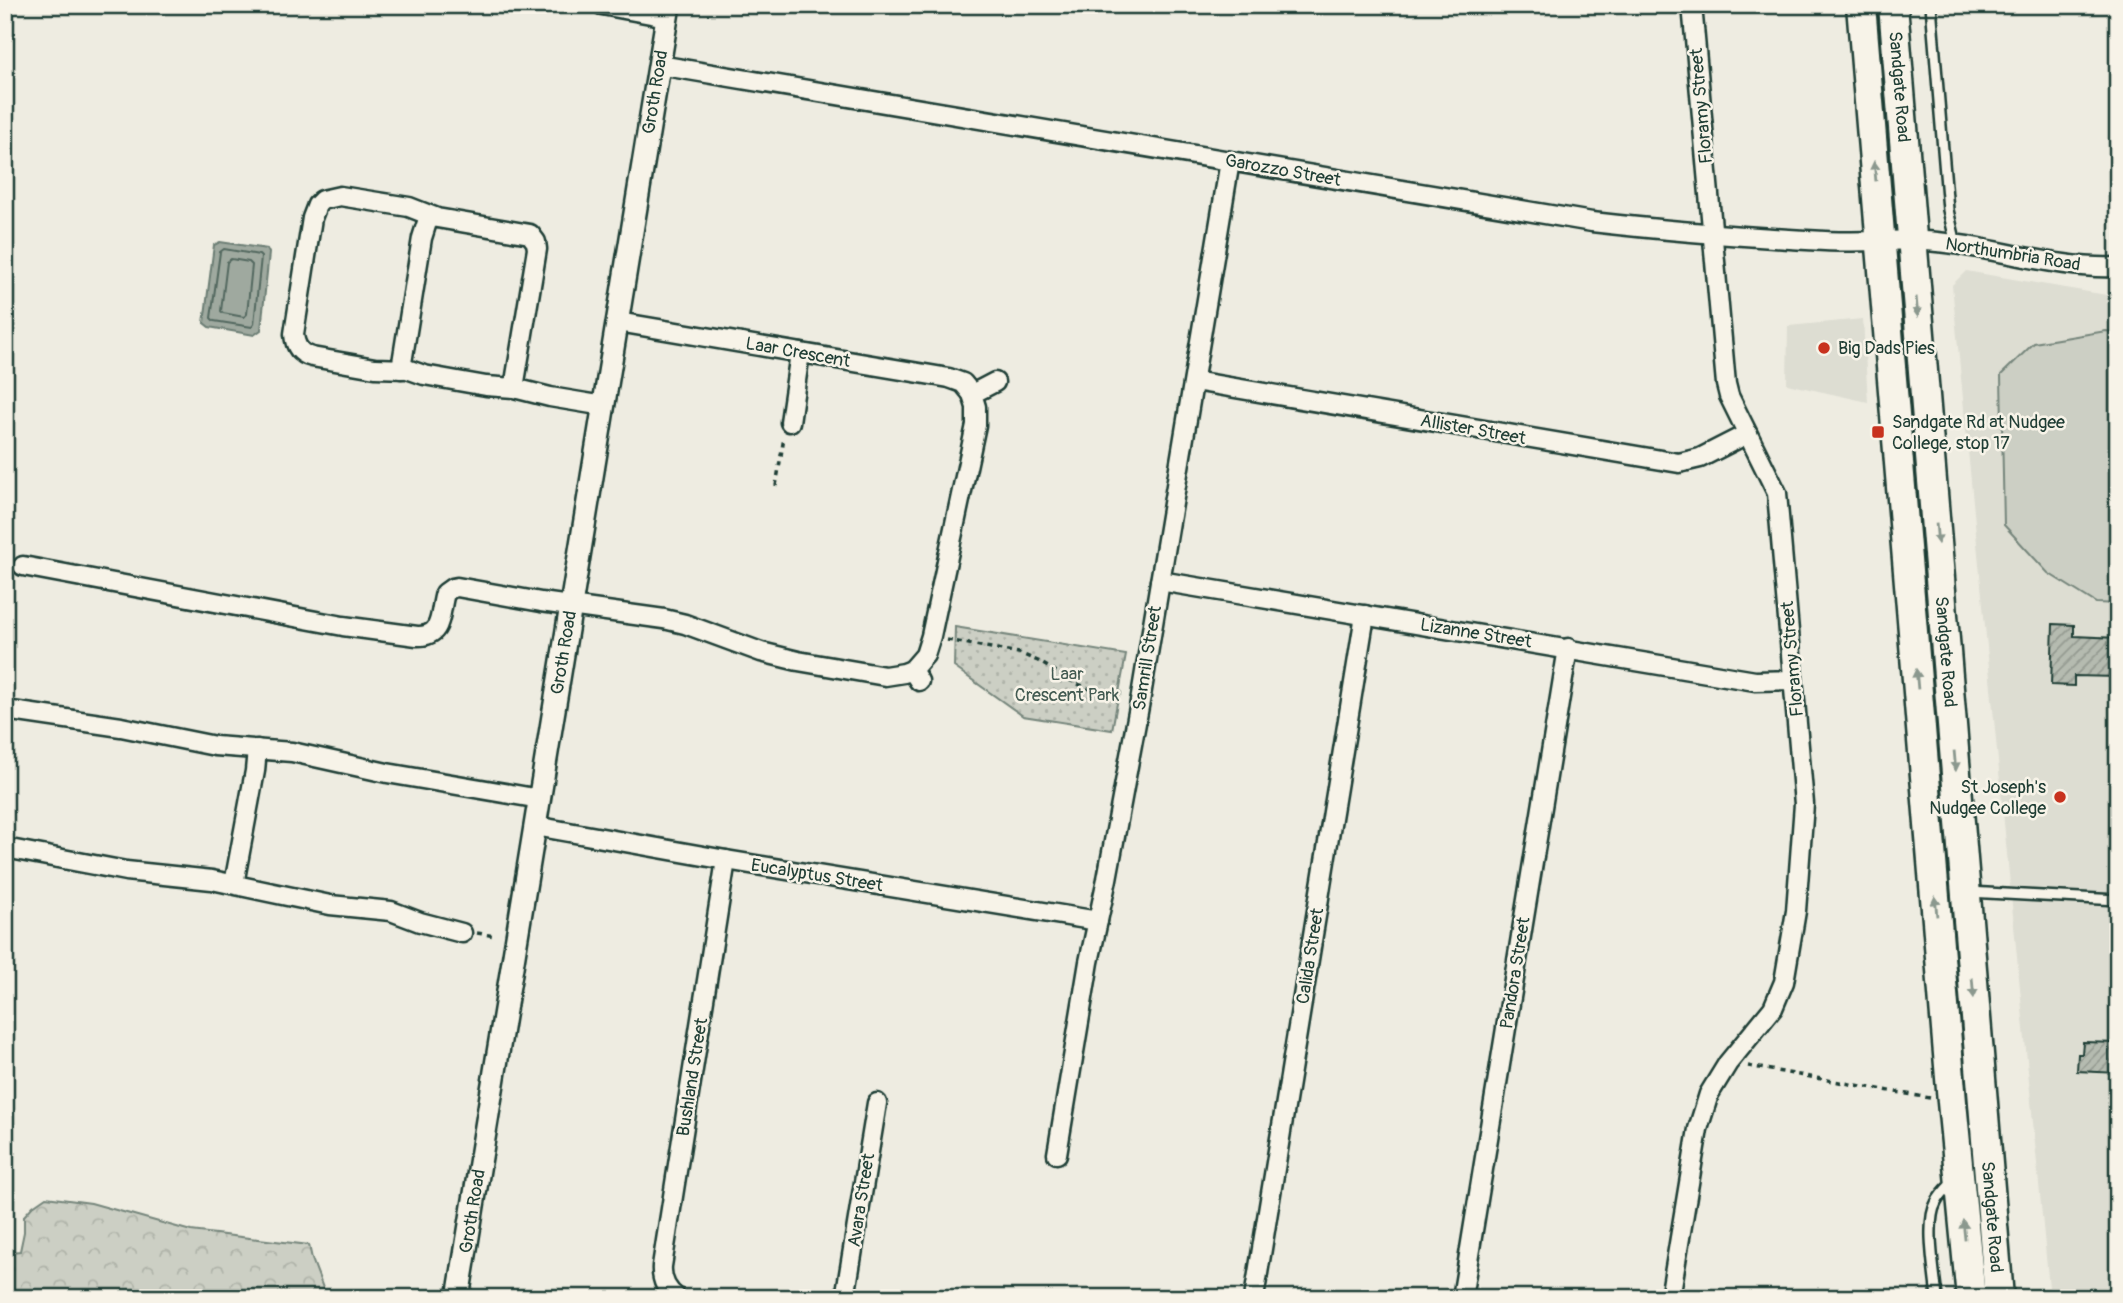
<svg xmlns="http://www.w3.org/2000/svg" width="2123" height="1303" viewBox="0 0 2123 1303" font-family="Pangolin,sans-serif">
  <style>
    .built { fill: #ddddd2 }
    .green { fill: url(#green-dots); stroke: #76867c; stroke-width: 2 }
    .forest { fill: url(#forest-crowns); stroke: #76867c; stroke-width: 2 }
    .pitch { fill: #cccfc4; stroke: #76867c; stroke-width: 2 }
    .water { fill: #9fa99f; stroke: #6c7e74; stroke-width: 2 }
    .lines { fill: none; stroke-linecap: round; stroke-linejoin: round }
    .shore { stroke: #52685f; stroke-width: 2 }
    .building { fill: url(#building-hatch); stroke: #1f3d34; stroke-width: 2 }
    .service-casing { stroke: #1f3d34; stroke-width: 14 }
    .minor-casing { stroke: #1f3d34; stroke-width: 23 }
    .tertiary-casing { stroke: #1f3d34; stroke-width: 26 }
    .trunk-casing { stroke: #1f3d34; stroke-width: 33 }
    .path { stroke: #1f3d34; stroke-width: 3.5; stroke-dasharray: 5 5; stroke-linecap: butt }
    .service { stroke: #f7f3e8; stroke-width: 9 }
    .minor { stroke: #f7f3e8; stroke-width: 18 }
    .tertiary { stroke: #f7f3e8; stroke-width: 21 }
    .trunk { stroke: #f7f3e8; stroke-width: 28 }
    .oneway { fill: #8b988e }
    .poi-dot { fill: #c8321e; stroke: #f7f3e8; stroke-width: 2.5 }
    .labels { text-anchor: middle; stroke-width: 5; stroke-linejoin: round; paint-order: stroke }
    .street-label { font-size: 18px; fill: #1f3d34; stroke: #f7f3e8 }
    .poi-label { font-size: 18px; fill: #1f3d34; stroke: #f7f3e8; text-anchor: start }
    .park-label { font-size: 18px; fill: #425a51; stroke: #f7f3e8 }
  </style>
  <defs>
    <pattern id="green-dots" width="8" height="8" patternUnits="userSpaceOnUse" patternTransform="scale(1.75)"><rect width="8" height="8" fill="#cccfc4"/><path d="M2 2h.1M6 6h.1" fill="none" stroke="#afb3a9" stroke-width="1.8" stroke-linecap="round"/></pattern>
    <pattern id="forest-crowns" width="20" height="18" patternUnits="userSpaceOnUse" patternTransform="scale(1.75)"><rect width="20" height="18" fill="#cccfc4"/><path d="M2 6a3 3 0 1 1 6 0M12 15a3 3 0 1 1 6 0" fill="none" stroke="#afb3a9"/></pattern>
    <pattern id="building-hatch" width="6" height="6" patternUnits="userSpaceOnUse" patternTransform="scale(1.75)"><rect width="6" height="6" fill="#b5bbb0"/><path d="M-1 1l2-2M0 6l6-6M5 7l2-2" fill="none" stroke="#939990"/></pattern>
  </defs>
  <rect width="100%" height="100%" fill="#eeece1"/>
  <filter id="ink" filterUnits="userSpaceOnUse"><feTurbulence type="fractalNoise" baseFrequency=".0143" numOctaves="2"/><feDisplacementMap in="SourceGraphic" scale="14" xChannelSelector="R" yChannelSelector="G"/><feConvolveMatrix kernelMatrix="1 2 1 2 8 2 1 2 1" color-interpolation-filters="sRGB"/></filter>
  <g filter="url(#ink)">
    <g class="built">
      <path d="M1966,271L2118,297V1298H2050L1952,285Z"/>
      <path d="M1863,319L1868,402L1787,384L1788,326Z"/>
    </g>
    <path class="green" d="M955,627L1126,655L1112,730L1023,716L954,667Z"/>
    <path class="forest" d="M46,1197L91,1203L191,1231L309,1245L312,1259L326,1296L5,1298V1247L11,1252L20,1251L24,1232V1216L33,1206Z"/>
    <path class="pitch" d="M2106,331L2118,333V604L2096,603L2048,573L2004,525L2001,375L2034,343Z"/>
    <path class="water" d="M220,242L267,249L269,253L261,330L254,335L209,327L204,323L214,245Z"/>
    <g class="lines">
      <g class="shore">
        <path d="M224,249L259,255L261,257L254,324L252,327L214,321L211,318L220,252Z"/>
        <path d="M231,259L249,262L252,265L247,314L244,317L223,313L221,311L227,262Z"/>
      </g>
    </g>
    <g class="building">
      <path d="M2053,624L2074,625V636L2118,638V677L2074,676V686L2051,685Z"/>
      <path d="M2083,1042L2118,1043V1073L2077,1071L2078,1054H2082Z"/>
    </g>
    <g class="lines">
      <g class="service-casing">
        <g id="service">
          <path d="M1931,5L1948,210L1956,244"/>
          <path d="M1969,892L2118,900"/>
          <path d="M1937,1298C1935,1275 1925,1222 1936,1203C1940,1194 1947,1188 1954,1181"/>
        </g>
      </g>
      <g class="minor-casing">
        <g id="minor">
          <path d="M602,5L667,17"/>
          <path d="M659,65L1592,222C1669,231 1748,237 1825,241C1863,243 1900,238 1937,242C1995,247 2059,270 2116,267"/>
          <path d="M618,322L949,378L963,383L972,394"/>
          <path d="M401,369L422,238L429,216"/>
          <path d="M1194,381L1679,463L1700,458L1747,434"/>
          <path d="M514,388L537,249L536,242L530,234L437,218L409,207L340,196L322,200L317,205L312,218L294,334C295,347 301,354 312,357L375,368L407,369L424,375L486,386L514,388L550,397L604,406"/>
          <path d="M790,422L800,353"/>
          <path d="M23,566L343,626L417,636C444,637 439,612 445,593L452,588L457,587L541,602L664,619L685,624L761,652L798,661L885,676L904,673L912,670L919,681"/>
          <path d="M1160,581L1755,681L1793,680"/>
          <path d="M912,670L925,655L931,636L976,425V407L972,394L995,382"/>
          <path d="M12,711L121,727L215,746L292,752L387,773L540,799"/>
          <path d="M535,826L726,860L1098,921"/>
          <path d="M5,848L126,871L212,880L330,905L391,911L420,922L462,933"/>
          <path d="M234,884L255,771L257,749"/>
          <path d="M1057,1154L1089,962L1107,879L1141,696L1230,161"/>
          <path d="M677,1298C666,1290 661,1280 662,1266L726,860"/>
          <path d="M845,1298L877,1103"/>
          <path d="M1254,1298L1365,615"/>
          <path d="M1462,1298L1568,648"/>
          <path d="M1670,1298L1698,1129L1709,1094L1728,1063L1773,1008L1784,982L1796,911L1804,804L1777,493L1729,396L1726,384L1692,5"/>
        </g>
      </g>
      <g class="tertiary-casing">
        <g id="tertiary">
          <path id="s1" d="M458,1298L669,5"/>
        </g>
      </g>
      <g class="trunk-casing">
        <g id="trunk">
          <path d="M1861,5L1952,1102L1971,1298"/>
          <path id="s2" d="M1893,5L1999,1298"/>
        </g>
      </g>
      <g class="path">
        <path d="M776,486L784,437"/>
        <path d="M947,640L1019,653L1038,661L1075,683L1093,690L1125,694"/>
        <path d="M477,933L495,936"/>
        <path d="M1748,1066L1930,1098"/>
      </g>
      <use href="#service" class="service"/>
      <use href="#minor" class="minor"/>
      <use href="#tertiary" class="tertiary"/>
      <use href="#trunk" class="trunk"/>
    </g>
    <defs><path id="oneway-solid" d="M-6-.8H1V-3.2L6.5 0L1 3.2V.8H-6Z" transform="scale(1.75)"/></defs>
    <g class="oneway">
      <use href="#oneway-solid" transform="translate(1875 171) rotate(-95)"/>
      <use href="#oneway-solid" transform="translate(1917 307) rotate(85)"/>
      <use href="#oneway-solid" transform="translate(1937 534) rotate(85)"/>
      <use href="#oneway-solid" transform="translate(1917 679) rotate(-95)"/>
      <use href="#oneway-solid" transform="translate(1955 761) rotate(85)"/>
      <use href="#oneway-solid" transform="translate(1936 906) rotate(-95)"/>
      <use href="#oneway-solid" transform="translate(1973 988) rotate(85)"/>
      <use href="#oneway-solid" transform="translate(1964 1230) rotate(-96)"/>
    </g>
  </g>
  <g class="poi-dot">
    <circle cx="1824" cy="348" r="7"/>
    <rect x="1871" y="425" width="14" height="14" rx="3.5"/>
    <circle cx="2060" cy="797" r="7"/>
  </g>
  <g class="labels">
    <g class="street-label">
      <text dy="6" stroke="none"><textPath href="#s2" startOffset="82">Sandgate Road</textPath></text>
      <text dy="6" stroke="none"><textPath href="#s1" startOffset="1222">Groth Road</textPath></text>
      <text transform="translate(1701 106) rotate(-95)" y="6">Floramy Street</text>
      <text transform="translate(1283 170) rotate(10)" y="6">Garozzo Street</text>
      <text transform="translate(2013 254) rotate(9)" y="6">Northumbria Road</text>
      <text transform="translate(798 352) rotate(10)" y="6">Laar Crescent</text>
      <text transform="translate(1473 429) rotate(10)" y="6">Allister Street</text>
      <text transform="translate(1476 633) rotate(9)" y="6">Lizanne Street</text>
      <text dy="6" stroke="none"><textPath href="#s1" startOffset="654">Groth Road</textPath></text>
      <text dy="6" stroke="none"><textPath href="#s2" startOffset="649">Sandgate Road</textPath></text>
      <text transform="translate(1147 658) rotate(-81)" y="6">Samrill Street</text>
      <text transform="translate(1792 659) rotate(-95)" y="6">Floramy Street</text>
      <text transform="translate(817 875) rotate(9)" y="6">Eucalyptus Street</text>
      <text transform="translate(1310 956) rotate(-81)" y="6">Calida Street</text>
      <text transform="translate(1515 973) rotate(-81)" y="6">Pandora Street</text>
      <text transform="translate(692 1077) rotate(-81)" y="6">Bushland Street</text>
      <text transform="translate(861 1200) rotate(-81)" y="6">Avara Street</text>
      <text dy="6" stroke="none"><textPath href="#s1" startOffset="88">Groth Road</textPath></text>
      <text dy="6" stroke="none"><textPath href="#s2" startOffset="1216">Sandgate Road</textPath></text>
    </g>
    <g class="poi-label">
      <text x="1838" y="354">Big Dads Pies</text>
      <text x="1892" y="428">Sandgate Rd at Nudgee<tspan x="1892" dy="21">College, stop 17</tspan></text>
      <text x="2046" y="793" text-anchor="end">St Joseph's<tspan x="2046" dy="21">Nudgee College</tspan></text>
    </g>
    <g class="park-label">
      <text x="1067" y="680">Laar<tspan x="1067" dy="21">Crescent Park</tspan></text>
    </g>
  </g>
  <rect width="2123" height="1303" fill="none" stroke="#f7f3e8" stroke-width="28"/>
  <rect x="14" y="14" width="2095" height="1275" fill="none" stroke="#1f3d34" stroke-width="2.5" filter="url(#ink)"/>
</svg>
